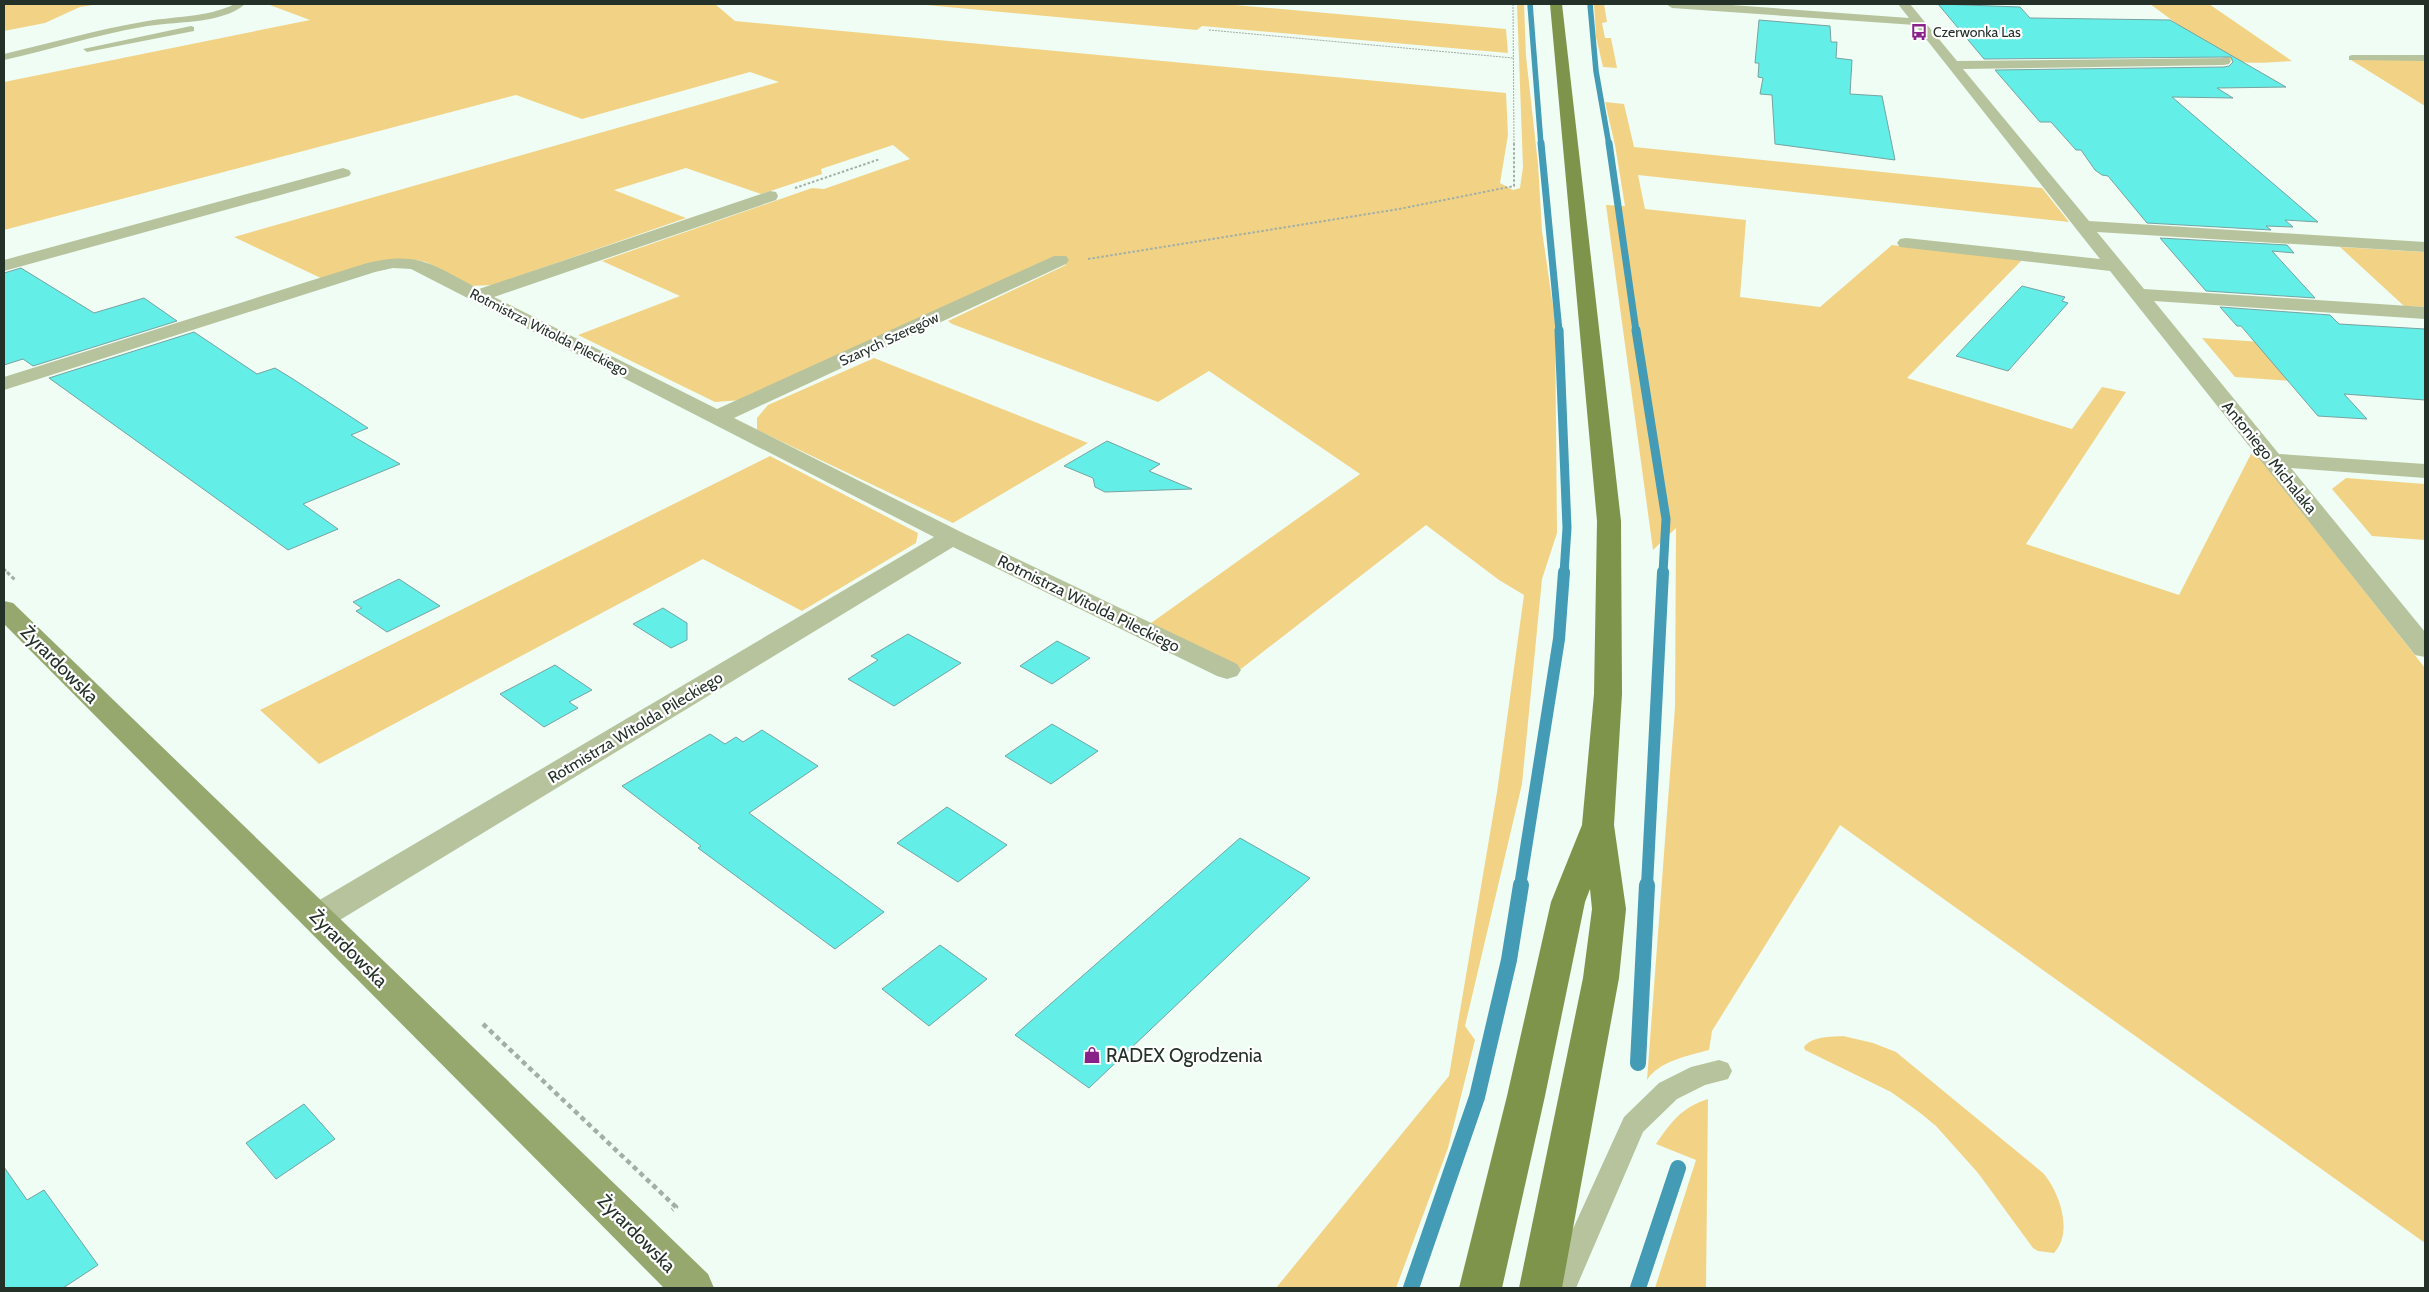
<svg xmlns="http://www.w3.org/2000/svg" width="2429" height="1292" viewBox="0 0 2429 1292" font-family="Cabin,sans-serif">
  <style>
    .green { fill: #f2d386 }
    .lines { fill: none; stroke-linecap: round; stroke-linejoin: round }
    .stream-far4 { stroke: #449bb6; stroke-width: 5.5 }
    .stream-far3 { stroke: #449bb6; stroke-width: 7 }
    .stream-far2 { stroke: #449bb6; stroke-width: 9 }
    .stream-far1 { stroke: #449bb6; stroke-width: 12 }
    .stream { stroke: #449bb6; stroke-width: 16 }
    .building { fill: #63eee7; stroke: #77a3a0 }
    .path-far4 { stroke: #a2afa7; stroke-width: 1; stroke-dasharray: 2 1; stroke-linecap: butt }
    .path-far3 { stroke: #a2afa7; stroke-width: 2; stroke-dasharray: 2.5 2; stroke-linecap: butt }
    .path-far2 { stroke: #a2afa7; stroke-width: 2.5; stroke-dasharray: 3 2; stroke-linecap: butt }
    .path-far1 { stroke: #a2afa7; stroke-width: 3; stroke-dasharray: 4 2.5; stroke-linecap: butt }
    .path { stroke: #a2afa7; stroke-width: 4.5; stroke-dasharray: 5 4; stroke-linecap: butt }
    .lane { fill: #b7c39d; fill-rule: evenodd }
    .street { fill: #b7c39d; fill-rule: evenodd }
    .secondary { fill: #96a86e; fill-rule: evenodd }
    .primary { fill: #7f944b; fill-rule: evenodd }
    .labels { text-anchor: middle; stroke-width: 4.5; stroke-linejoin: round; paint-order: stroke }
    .far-poi-label { font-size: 14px; fill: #243129; stroke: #fff; text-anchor: start }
    .far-street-label { font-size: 14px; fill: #243129; stroke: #fff }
    .street-label { font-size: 16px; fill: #243129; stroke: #fff }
    .near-street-label { font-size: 19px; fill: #243129; stroke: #fff }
    .near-poi-label { font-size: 19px; fill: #243129; stroke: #fff; text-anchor: start }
  </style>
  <rect width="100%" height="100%" fill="#effdf4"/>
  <g class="green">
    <path d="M4,4H99L80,7L45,23L4,31Z"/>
    <path d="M267,4H715L735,21L1506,93L1508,135L1500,183L1513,190L1520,188L1523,167L1517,4H1524L1526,56L1538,164L1542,231L1555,320L1557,533L1542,579L1522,784L1465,1026L1475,1040L1448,1148L1396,1288H1276L1449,1076L1497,792L1524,595L1499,580L1426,525L1241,669L1151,623L1360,474L1209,371L1158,402L952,324L948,321L1066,265L1058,256L742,400L715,402L578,335L680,296L602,261L812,188L824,189L910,159L893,145L821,169L822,174L761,194L686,168L614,190L686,218L493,285L469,286L426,262L416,260H401L325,280L234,237L779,82L750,72L582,119L516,95L4,230V82L310,20Z"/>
    <path d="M915,4H1224L1506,29L1508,53L1202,26L1197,30Z"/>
    <path d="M1594,4H1604L1607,22L1602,23L1605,38H1611L1617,68L1603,67L1596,37Z"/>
    <path d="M2150,4H2209L2292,61C2269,62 2243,66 2222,57Z"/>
    <path d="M2351,60H2425V106Z"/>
    <path d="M1605,102L1624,104L1634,147L2042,188L2069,222L1638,175L1645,209L1746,220L1740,297L1820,307L1892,245L2022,260L1907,378L2072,429L2102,387L2126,392L2026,544L2179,595L2253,450L2425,668V1243L1840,825L1712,1031L1709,1050C1688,1056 1659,1061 1647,1080L1675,707L1676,528L1653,550L1606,205L1625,206L1615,145Z"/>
    <path d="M2340,247L2424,252L2425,307L2404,306Z"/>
    <path d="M2202,338L2384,350L2424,390L2235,377Z"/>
    <path d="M874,358L1088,443L953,523L757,430V418L768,405Z"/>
    <path d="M770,456L918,533L916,543L802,611L703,559L319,764L260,710Z"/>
    <path d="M2346,478L2425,484V540L2372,536L2332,489Z"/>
    <path d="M1843,1036L1873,1043L1896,1052L2043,1173C2059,1191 2074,1232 2054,1253L2038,1251L2033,1248L1978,1173L1936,1126L1919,1112L1891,1092L1805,1050L1804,1047C1812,1036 1831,1037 1843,1036Z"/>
    <path d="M1708,1099L1706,1288H1655L1696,1160L1656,1144C1672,1121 1681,1108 1708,1099Z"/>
  </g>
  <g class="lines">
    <g class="stream-far4">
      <path d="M1530,4L1541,145"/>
      <path d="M1590,4L1596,71L1609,145"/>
    </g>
    <g class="stream-far3">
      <path d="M1541,143L1559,331"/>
      <path d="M1609,143L1636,331"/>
    </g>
    <g class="stream-far2">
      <path d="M1559,330L1567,528L1564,573"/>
      <path d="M1636,330L1666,519L1663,573"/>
    </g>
    <g class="stream-far1">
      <path d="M1520,886L1559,639L1564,572"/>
      <path d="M1647,886L1663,572"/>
    </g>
    <g class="stream">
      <path d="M1638,1063L1647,885"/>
      <path d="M1411,1288L1477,1097L1509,960L1521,885"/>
      <path d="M1638,1288L1678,1168"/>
    </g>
  </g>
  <g class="building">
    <path d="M1938,4L2020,7L2030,18L2170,20L2286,87L2217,88L2233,98L2172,97L2318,222L2285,220L2293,227L2266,226L2271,230L2147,223L2108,176L2102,175L2095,170L2081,150H2076L2051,122H2040L1995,70L2224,67L2229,66L2233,62L2231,57L1984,59Z"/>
    <path d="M1759,20L1830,26L1831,42H1837L1836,58L1852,60L1850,94L1882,96L1895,160L1775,144L1772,95L1760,94L1763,78L1758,77L1759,63H1755Z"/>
    <path d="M2160,238L2287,245L2294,253L2272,251L2315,298L2206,291Z"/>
    <path d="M21,268L94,313L144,298L177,321L33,366L23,359L4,365V273Z"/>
    <path d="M2022,286L2065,297L2062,301L2068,303L2008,371L1956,356Z"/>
    <path d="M2220,307L2330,315L2339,324L2425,329V400L2344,394L2367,419L2318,416L2241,326H2237Z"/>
    <path d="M194,332L257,374L275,368L293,379L368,428L351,435L400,464L303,504L338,529L288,550L49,378Z"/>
    <path d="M1107,441L1160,464L1149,471L1192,489L1105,492L1095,487L1093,478L1064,466Z"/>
    <path d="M399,579L440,606L387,632L356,611L362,608L353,602Z"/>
    <path d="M663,608L687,623V640L671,648L633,624Z"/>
    <path d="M908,634L961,663L894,706L848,679L878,660L871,656Z"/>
    <path d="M1057,641L1090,658L1052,684L1020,666Z"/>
    <path d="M555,665L592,690L569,702L578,708L544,727L500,694Z"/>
    <path d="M1052,724L1098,751L1051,784L1005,756Z"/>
    <path d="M762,730L818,766L749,813L884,912L835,949L698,848L701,846L622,786L710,734L725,744L736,737L743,742Z"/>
    <path d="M947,807L1007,845L958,882L897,843Z"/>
    <path d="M1240,838L1310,878L1089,1088L1015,1035Z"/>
    <path d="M940,945L987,979L929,1026L882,989Z"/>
    <path d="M304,1104L335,1139L276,1179L246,1143Z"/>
    <path d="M4,1167L27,1200L44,1190L98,1265L63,1288H4Z"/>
  </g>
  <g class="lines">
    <g class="path-far4">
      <path d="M1513,4L1514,145"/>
      <path d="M1209,30L1513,58"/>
    </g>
    <g class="path-far3">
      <path d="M795,188L880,159"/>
      <path d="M1088,259L1399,209L1514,186V143"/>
    </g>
    <path class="path-far2" d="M4,569L8,573"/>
    <path class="path-far1" d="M7,572L16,581"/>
    <path class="path" d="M483,1024L676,1207L672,1210"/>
    <g class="lane">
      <path d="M235,4H245C222,25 171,21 142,27C95,35 50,50 4,60V54C50,43 96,30 142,22C173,16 206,18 235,4Z"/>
      <path d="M191,26L194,27V31L87,52L83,49Z"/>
      <path d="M2352,55H2425V61L2349,60V56Z"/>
      <path d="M1719,1060L1728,1063L1732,1071L1728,1079L1705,1085L1677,1099L1643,1132L1576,1288H1546L1624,1117L1659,1083L1691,1067Z"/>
    </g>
    <g class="street">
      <path d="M1666,4H1718L1909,18L1898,4H1910L1957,61L2229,58L2231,61L2229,64L2224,65L1963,69L2089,221L2425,242V252L2097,232L2144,289L2425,307V319L2154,301L2279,454L2425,464V478L2291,468L2425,632V657L2415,655L2110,271L1900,247L1897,243L1900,239L1906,238L2100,259L1915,25L1672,8Z"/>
      <path d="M343,168L349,170L351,173L349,176L4,271V260Z"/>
      <path d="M770,191L776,192L778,196L776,200L494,297L717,409L1054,256H1066L1069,260L1066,264L734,418L961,532L1237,664L1241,670L1237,676L1227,679L1217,676L953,547L330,926L318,930L306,926L301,917L306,908L934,537L411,269L393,268L375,272L4,390V377L364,264C419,250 432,265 479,289Z"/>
    </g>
    <path class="secondary" d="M4,601L13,603L708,1274L714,1288H664L4,624Z"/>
    <path class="primary" d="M1550,4H1562L1621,521L1622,694L1614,825L1626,909L1619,978L1562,1288H1519L1583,978L1592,909L1590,889L1585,902L1545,1096L1502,1288H1459L1507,1096L1551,902L1582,825L1594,694L1597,521Z"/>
  </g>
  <defs>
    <g id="bus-bare" transform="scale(1.35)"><path d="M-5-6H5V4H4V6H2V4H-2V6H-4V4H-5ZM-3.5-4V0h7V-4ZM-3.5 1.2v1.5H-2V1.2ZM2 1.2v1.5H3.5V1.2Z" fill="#882188" stroke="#fff" stroke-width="2.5" paint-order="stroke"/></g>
    <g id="shop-bare" transform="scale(1.35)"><path d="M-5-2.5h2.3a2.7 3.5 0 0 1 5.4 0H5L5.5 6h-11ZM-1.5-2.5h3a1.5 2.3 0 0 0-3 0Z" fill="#882188" stroke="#fff" stroke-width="2.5" paint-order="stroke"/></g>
  </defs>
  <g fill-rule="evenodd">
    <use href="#bus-bare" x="1919" y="32"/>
    <use href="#shop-bare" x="1092" y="1055"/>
  </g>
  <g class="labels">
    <g class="far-poi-label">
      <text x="1933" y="37">Czerwonka Las</text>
    </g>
    <g class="far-street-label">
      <text transform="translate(549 332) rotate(27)" y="5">Rotmistrza Witolda Pileckiego</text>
      <text transform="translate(889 339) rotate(-25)" y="5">Szarych Szeregów</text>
    </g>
    <g class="street-label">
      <text transform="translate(2270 457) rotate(51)" y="6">Antoniego Michalaka</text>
      <text transform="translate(1089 603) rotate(26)" y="6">Rotmistrza Witolda Pileckiego</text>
      <text transform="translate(635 727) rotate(-31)" y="6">Rotmistrza Witolda Pileckiego</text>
    </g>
    <g class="near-street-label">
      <text transform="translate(60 664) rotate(45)" y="7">Żyrardowska</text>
      <text transform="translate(349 948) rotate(45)" y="7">Żyrardowska</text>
      <text transform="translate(637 1233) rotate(45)" y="7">Żyrardowska</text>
    </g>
    <g class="near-poi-label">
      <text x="1106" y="1062">RADEX Ogrodzenia</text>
    </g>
  </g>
  <rect width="2429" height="1292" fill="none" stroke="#243129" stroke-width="10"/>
</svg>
